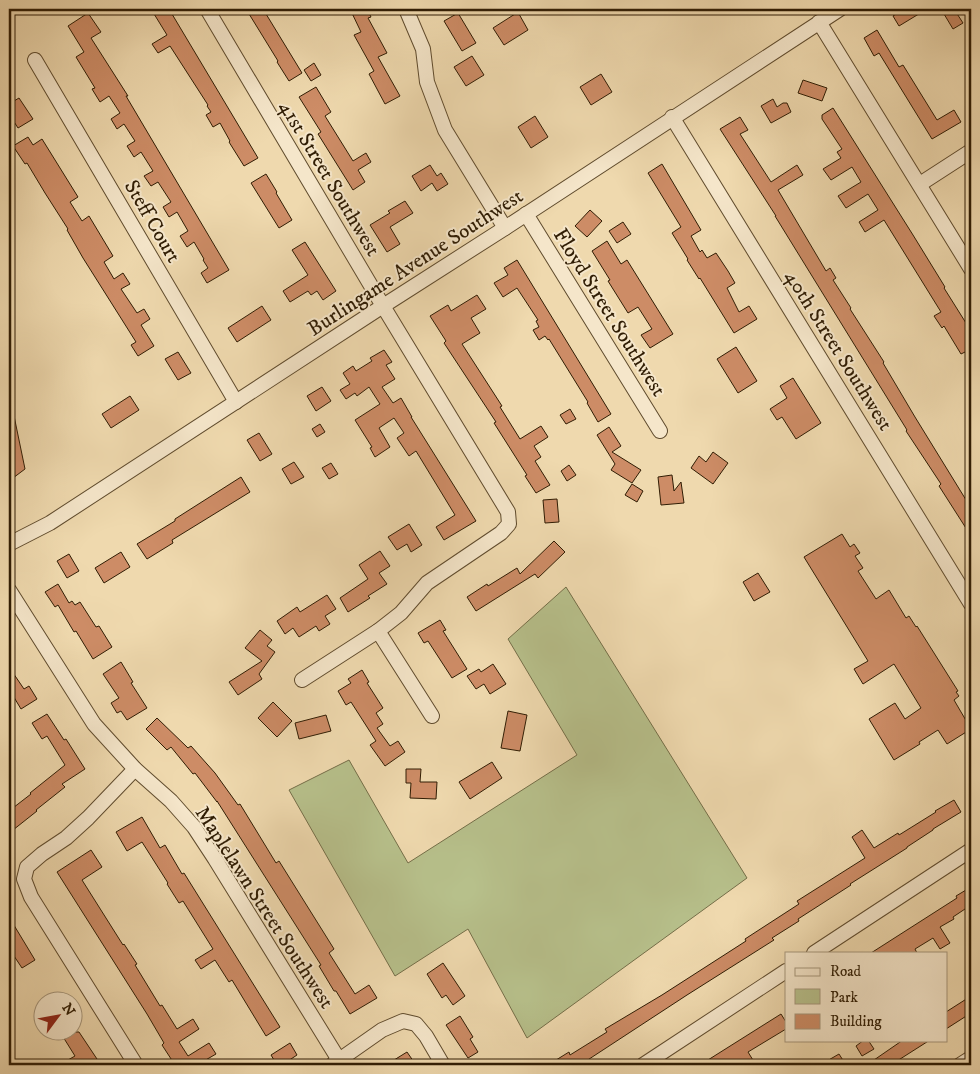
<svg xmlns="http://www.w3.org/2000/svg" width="980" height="1074" viewBox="0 0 980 1074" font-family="'IM FELL DW Pica',serif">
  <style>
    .green { fill: #b7c08b; stroke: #746e48 }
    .building { fill: #cd8c66; stroke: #301d04 }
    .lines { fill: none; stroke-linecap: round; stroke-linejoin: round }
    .minor-casing { stroke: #604c2e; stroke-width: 16 }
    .minor { stroke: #f5e6ca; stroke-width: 14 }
    .labels { text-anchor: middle; stroke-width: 4; stroke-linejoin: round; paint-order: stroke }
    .street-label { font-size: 21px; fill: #301d04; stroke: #f5e6ca }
  </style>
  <rect width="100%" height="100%" fill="#efd9ae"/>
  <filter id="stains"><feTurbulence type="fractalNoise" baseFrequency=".004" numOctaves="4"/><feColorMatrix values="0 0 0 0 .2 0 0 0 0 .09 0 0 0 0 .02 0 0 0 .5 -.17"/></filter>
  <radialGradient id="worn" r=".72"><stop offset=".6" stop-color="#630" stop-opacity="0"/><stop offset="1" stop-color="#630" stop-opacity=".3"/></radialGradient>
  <path class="green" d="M566,587L747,878L527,1038L468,929L395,976L289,790L349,760L408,863L577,755L508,639Z"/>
  <g class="building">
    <path d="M151,9H169L258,158L244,166L229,142L230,141L220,123L213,127L206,115L211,112L207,106L208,105L170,46L158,53L152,44L167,35Z"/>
    <path d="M246,9H263L302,73L289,81L277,62L278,61Z"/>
    <path d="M350,9H367L371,17L368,18L387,53L378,57L400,96L385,104L369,74L374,71L354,35L361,32Z"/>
    <path d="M904,9H927L899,26L893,16Z"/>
    <path d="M941,9H954L963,23L953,29Z"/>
    <path d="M88,13L101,32L91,38L128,96H126L229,270L207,283L201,273L208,268L203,260L204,259L194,242L187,247L180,236L188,231L177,212L169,217L163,207L171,202L158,182L151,186L144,176L153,171L141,152L134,157L127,146L135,141L124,124L117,129L111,119L120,113L109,96L100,102L92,89L95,88L76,57L84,52L68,26Z"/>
    <path d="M458,13L476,43L462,51L444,21Z"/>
    <path d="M515,14H519L528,30L504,45L493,28Z"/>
    <path d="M877,30L899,67L903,65L937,120L954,110L961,122L932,139L879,53L874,56L864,38Z"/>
    <path d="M472,56L484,75L466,86L454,67Z"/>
    <path d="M314,63L321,75L311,81L304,70Z"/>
    <path d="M601,74L612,92L591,105L580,87Z"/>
    <path d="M803,80L827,88L822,101L798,93Z"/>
    <path d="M316,87L331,112L325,116L353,161L366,153L371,162L358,170L365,182L353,190L318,134L321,132L299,97Z"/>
    <path d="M19,98L33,119L18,128L9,114V104Z"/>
    <path d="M773,99L777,107L783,103H787L791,112L771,123L761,106Z"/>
    <path d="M833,108L913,235L945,287L944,288L971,331V362L965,352L961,354L944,326L942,328L934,316L941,312L884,220L865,232L859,222L878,210L868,194L846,208L838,196L861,182L852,167L831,180L823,169L841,158L837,152L842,149L822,119V115Z"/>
    <path d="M535,116L548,137L531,148L518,127Z"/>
    <path d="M740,117L748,130L740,134L771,182L797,165L803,175L778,190L826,271L830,268L836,278L833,280L851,308L850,309L884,362L883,363L915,417L971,508V536L939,486L941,484L906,431L907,430L775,216H776L720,129Z"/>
    <path d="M28,137L33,145L42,139L78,197L70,202L82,221L89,216L113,256L104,262L114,279L123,273L130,284L121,289L137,313L144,309L150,319L141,325L154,346L138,356L131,345L136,342L83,258L67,230L68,229L45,193L27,163L25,164L13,146Z"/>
    <path d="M662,164L701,230L691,236L700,252L702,250L707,258L716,253L728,271L735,283L727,288L739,312L749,306L757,319L734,333L700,278L699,279L687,260L688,259L672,233L681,227L648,173Z"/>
    <path d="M430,165L437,176L441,173L448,184L437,191L432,183L421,191L412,176Z"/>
    <path d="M266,174L277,192L276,193L292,220L279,228L251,183Z"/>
    <path d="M405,201L413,213L390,227L400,244L387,252L370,225L390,213L388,211Z"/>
    <path d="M590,210L602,221L587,237L575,226Z"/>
    <path d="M623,222L631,234L617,243L609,231Z"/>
    <path d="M607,241L621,264L627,260L673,334L650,348L641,335L652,329L638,307L628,313L608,281L610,280L592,251Z"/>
    <path d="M305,242L336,291L323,300L317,291L311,295L308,291L290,302L283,291L308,275L292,250Z"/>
    <path d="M517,260L611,414L598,422L587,403L588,402L549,339L548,340L545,336L539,340L533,330L539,327L536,321L538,320L517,288L503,297L494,283L508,275L504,268Z"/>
    <path d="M477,295L486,309L471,318L480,333L462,344L502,406L500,407L520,439L541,426L548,437L534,446L541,457L535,461L550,485L536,493L525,476L527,475L494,423L496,422L444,343L446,341L430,316L448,305L451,311Z"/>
    <path d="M262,306L271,320L237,342L228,328Z"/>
    <path d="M736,347L757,381L738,393L717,359Z"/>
    <path d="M384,350L392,362L386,365L395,379L382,387L393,403L401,398L412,417H411L476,521L444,540L436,527L455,515L416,451L409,456L397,438L404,433L394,418L379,428L390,447L375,457L370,448L372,447L355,420L380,404L369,387L357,396L355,393L346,399L340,390L350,384L343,373L353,366L356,371L372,361L370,358Z"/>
    <path d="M178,352L191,373L178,380L165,359Z"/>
    <path d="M793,378L821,423L796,439L782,417L777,420L770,409L787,398L780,386Z"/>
    <path d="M322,387L331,401L316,411L307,396Z"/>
    <path d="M130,396L139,410L111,428L102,414Z"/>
    <path d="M570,409L576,419L566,424L560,415Z"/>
    <path d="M13,411L25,469L9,481V412Z"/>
    <path d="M320,424L325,432L317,437L312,429Z"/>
    <path d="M609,427L621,446L612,452L641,470L632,483L611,470L615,464L597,435Z"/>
    <path d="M259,433L272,454L260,461L247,440Z"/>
    <path d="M713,452L728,463L713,484L691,468L699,456L706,462Z"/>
    <path d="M294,462L304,477L291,484L282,469Z"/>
    <path d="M331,463L338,474L329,479L322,468Z"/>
    <path d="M569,465L576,475L567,481L561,471Z"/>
    <path d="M672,475L674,491L681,482L684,503L661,505L658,477Z"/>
    <path d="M241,477L250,492L172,540L173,543L147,559L137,544L175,521V519Z"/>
    <path d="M632,484L643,491L637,502L625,495Z"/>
    <path d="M557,499L559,522L545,523L543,500Z"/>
    <path d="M409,524L422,545L411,552L407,544L397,550L388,537Z"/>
    <path d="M842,534L850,547L854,544L860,553L855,556L863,568L858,571L876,599L889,590L906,618L909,616L916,627L917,626L958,691L956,692L959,696L954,700L971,729L947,744L938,730L919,742L920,744L894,760L869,719L895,703L905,719L921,708L894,664L863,684L854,669L868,661L804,557Z"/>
    <path d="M554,541L565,552L538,578L535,574L476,611L467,597L487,584L488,586L517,568L520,574Z"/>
    <path d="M380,551L390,566L379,573L387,584L368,596L370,598L348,612L340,598L368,579L359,565Z"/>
    <path d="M121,552L130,567L104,583L95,568Z"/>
    <path d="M69,554L79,571L67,578L57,561Z"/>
    <path d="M758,573L770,592L754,601L743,582Z"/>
    <path d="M58,584L69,603L72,601L75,605L80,602L96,627L99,626L112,647L93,659L76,631L74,632L58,605L55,607L45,592Z"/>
    <path d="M327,595L336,609L325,616L330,624L319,631L316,626L299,637L293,628L285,634L277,621L297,607L300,612Z"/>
    <path d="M440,620L446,630L443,631L467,669L452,678L428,641L424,643L418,633Z"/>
    <path d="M260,630L272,640L267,646L275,652L259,674L262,679L238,695L229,682L262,661L245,648Z"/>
    <path d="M121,662L133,682L131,683L147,708L127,720L121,711L117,713L111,703L119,698L103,674Z"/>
    <path d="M493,664L506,684L490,694L484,684L476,689L467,676L479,669L481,672Z"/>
    <path d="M9,667L24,689L29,686L37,699L21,709L9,689Z"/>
    <path d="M362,670L369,682L367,683L383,708L376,713L383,724L377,728L390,746L398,741L405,752L385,766L370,745L376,741L351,702L346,705L338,691L351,683L348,679Z"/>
    <path d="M273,702L292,721L277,737L258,718Z"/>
    <path d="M508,711L527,715L520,751L501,748Z"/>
    <path d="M47,714L64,740L66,739L85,769L62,784L65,787L36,810L37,811L13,830L9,824V811L31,794L30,793L65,765L47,736L42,739L32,723Z"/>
    <path d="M326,715L331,731L299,739L295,723Z"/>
    <path d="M157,718L188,748L191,746L215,773L238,805L240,804L276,863L279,861L334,949L329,953L355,994L369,985L377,998L350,1014L336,991H334L319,966L321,965L217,801V802L195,773L193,774L171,747L167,750L146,729Z"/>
    <path d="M492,762L502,778L470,799L459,782Z"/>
    <path d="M406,769H421L420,782H437L436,799L410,798L411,783H406Z"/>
    <path d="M954,800L961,812L933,829V830L907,847V848L850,884L851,885L798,919L799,921L772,938L774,940L687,995L580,1065H548L569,1052L570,1055L607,1032L605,1029L662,995L746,941L745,939L799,904L797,901L865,858L852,837L862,830L874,848L898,833L899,835L936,812L935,811Z"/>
    <path d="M142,817L160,848L165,845L182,874L184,873L280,1027L266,1036L232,980L229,982L215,960L201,969L195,960L213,949L183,901L179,903L167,884L168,883L142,842L127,851L116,832Z"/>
    <path d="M91,850L102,867L82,880L123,945L124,944L137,964L135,965L160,1006L162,1005L177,1029L193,1019L199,1029L179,1042L188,1056L209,1043L216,1054L197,1065H174H175L162,1045L164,1043L147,1014L57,872Z"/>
    <path d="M971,887V905L953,917L954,919L940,927L950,943L940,949L933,938L915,949L917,953H871L957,898L956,896Z"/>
    <path d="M9,917L35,960L22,968L14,956L9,960Z"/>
    <path d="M443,963L465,996L453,1005L446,995L442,998L427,974Z"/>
    <path d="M971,996V1013L946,1029V1012Z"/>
    <path d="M781,1014L786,1022V1029L748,1052L756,1065H740L737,1060L730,1065H700Z"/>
    <path d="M460,1016L473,1037L470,1039L478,1052L468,1058L446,1025Z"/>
    <path d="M60,1032H79L101,1065H59L75,1056Z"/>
    <path d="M864,1040H868L874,1049L862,1056L856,1046Z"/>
    <path d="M903,1040H930L897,1061L900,1065H877L874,1060Z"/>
    <path d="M290,1043L297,1055L282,1065H277L271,1055Z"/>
    <path d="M407,1052L416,1065H386Z"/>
    <path d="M839,1054L846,1065H820Z"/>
  </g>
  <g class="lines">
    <g class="minor-casing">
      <g id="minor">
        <path d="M207,9L383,306L508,512L509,524L501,533L427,583L401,613L378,631L302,680"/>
        <path d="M406,9L423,49L427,82L445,130L505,228"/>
        <path d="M819,22L971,269"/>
        <path d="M35,60L236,402"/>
        <path d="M672,117L971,604"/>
        <path d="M920,184L971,151"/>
        <path d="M526,214L660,431"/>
        <path d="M9,544L50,523L383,306L505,228L840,9"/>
        <path d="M9,590L94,724L135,769L171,801L194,827L215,859L339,1060"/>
        <path d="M378,631L432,716"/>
        <path d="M135,769L88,818L66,838L42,854L27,867L24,879L31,897L136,1065"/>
        <path d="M814,953L971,850"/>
        <path d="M332,1065L382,1030L403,1021L416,1024L426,1036L443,1065"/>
        <path d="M643,1065L786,971"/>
        <path d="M960,1065L971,1058"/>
      </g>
    </g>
    <use href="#minor" class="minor"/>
  </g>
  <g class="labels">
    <g class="street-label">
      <text transform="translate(330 178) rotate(59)" y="7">41st Street Southwest</text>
      <text transform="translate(153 221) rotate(60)" y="7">Steff Court</text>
      <text transform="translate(415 262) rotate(-33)" y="7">Burlingame Avenue Southwest</text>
      <text transform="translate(610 312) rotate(58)" y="7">Floyd Street Southwest</text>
      <text transform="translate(839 350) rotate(58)" y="7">40th Street Southwest</text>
      <text transform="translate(265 907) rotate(57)" y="7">Maplelawn Street Southwest</text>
    </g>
  </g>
  <rect width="980" height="1074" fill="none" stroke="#efd9ae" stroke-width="30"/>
  <rect x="10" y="10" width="960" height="1054" fill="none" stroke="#301d04" stroke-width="2.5"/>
  <rect x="15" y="15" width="950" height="1044" fill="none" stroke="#301d04"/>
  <rect x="785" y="952" width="162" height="90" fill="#f5e6ca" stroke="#a6967b"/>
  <rect x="795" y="968" width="25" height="8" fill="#f5e6ca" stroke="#a6967b"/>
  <text x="830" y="976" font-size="15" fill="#301d04">Road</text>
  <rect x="795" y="989" width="25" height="15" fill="#b7c08b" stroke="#a6967b"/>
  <text x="830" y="1002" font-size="15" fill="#301d04">Park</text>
  <rect x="795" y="1014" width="25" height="15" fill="#cd8c66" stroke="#a6967b"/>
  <text x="830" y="1026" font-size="15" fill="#301d04">Building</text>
  <g transform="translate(58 1016) rotate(58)"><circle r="24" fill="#f5e6ca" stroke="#a6967b"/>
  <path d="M0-4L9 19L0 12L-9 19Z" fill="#8f2418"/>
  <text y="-8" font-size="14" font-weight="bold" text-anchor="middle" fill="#301d04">N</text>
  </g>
  <rect width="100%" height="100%" filter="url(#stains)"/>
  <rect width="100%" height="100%" fill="url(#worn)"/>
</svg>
